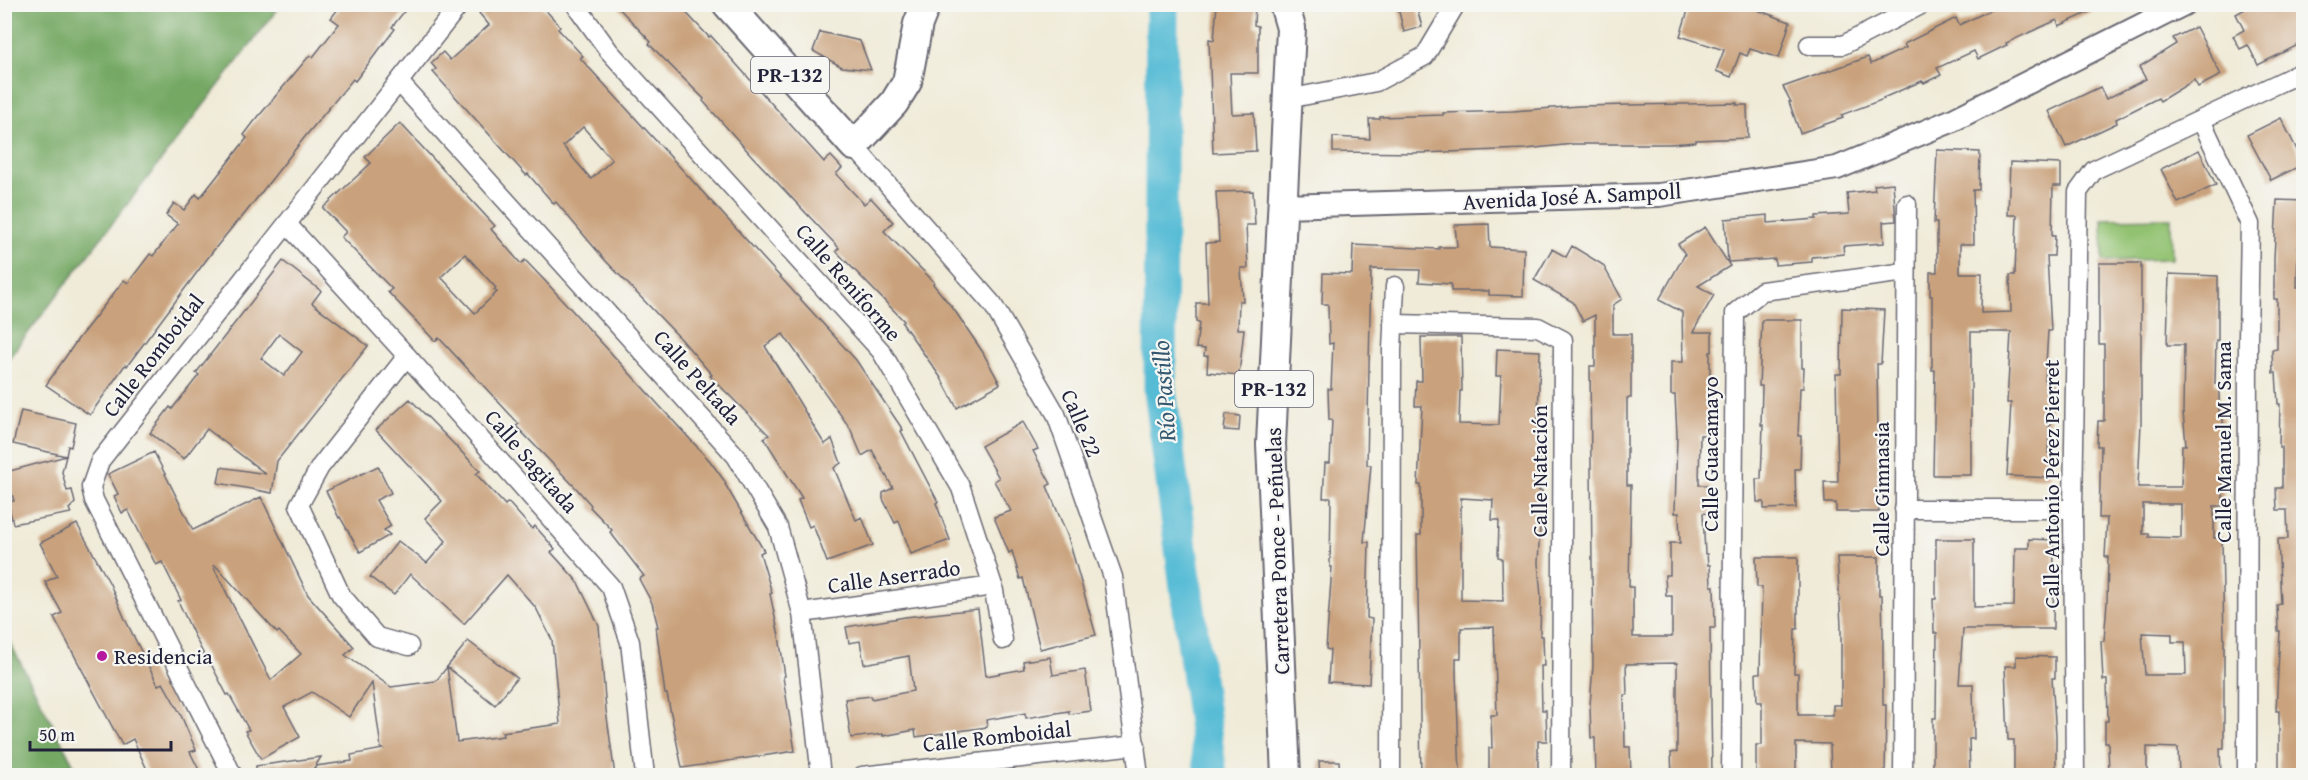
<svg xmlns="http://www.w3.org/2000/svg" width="2308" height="780" viewBox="0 0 2308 780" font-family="'Gentium Book Plus',serif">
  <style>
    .green { fill: #92c271; stroke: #5a7256; stroke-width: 1.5 }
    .forest { fill: #75a863; stroke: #4c654f; stroke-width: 1.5 }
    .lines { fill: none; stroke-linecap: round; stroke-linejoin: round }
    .river { stroke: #57bcd5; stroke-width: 33 }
    .building { fill: #c9a17c; fill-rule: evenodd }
    .minor-casing { stroke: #6a6872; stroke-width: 21 }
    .tertiary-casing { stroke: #6a6872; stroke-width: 26 }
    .primary-casing { stroke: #6a6872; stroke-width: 32 }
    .minor { stroke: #fff; stroke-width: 18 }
    .tertiary { stroke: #fff; stroke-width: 22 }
    .primary { stroke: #fff; stroke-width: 28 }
    .poi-dot { fill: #b5179e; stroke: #f6f6f2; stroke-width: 2 }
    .labels { text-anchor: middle; stroke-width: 4.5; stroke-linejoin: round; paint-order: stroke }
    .shield { fill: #f6f6f2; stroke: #626272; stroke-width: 1.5 }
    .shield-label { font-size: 21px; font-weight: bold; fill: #22223b }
    .street-label { font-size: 22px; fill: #22223b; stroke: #f6f6f2 }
    .poi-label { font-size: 22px; fill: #22223b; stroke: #f6f6f2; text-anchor: start }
    .water-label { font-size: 24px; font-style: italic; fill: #355871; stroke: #f6f6f2 }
  </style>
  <rect width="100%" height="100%" fill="#f6f6f2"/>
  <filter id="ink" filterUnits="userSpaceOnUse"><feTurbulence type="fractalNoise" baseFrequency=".0167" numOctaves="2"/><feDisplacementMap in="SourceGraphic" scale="12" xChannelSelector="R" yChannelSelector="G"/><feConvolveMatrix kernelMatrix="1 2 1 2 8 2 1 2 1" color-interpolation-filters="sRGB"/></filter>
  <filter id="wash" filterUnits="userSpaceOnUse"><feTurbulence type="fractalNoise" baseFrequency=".008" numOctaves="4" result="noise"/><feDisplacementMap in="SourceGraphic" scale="24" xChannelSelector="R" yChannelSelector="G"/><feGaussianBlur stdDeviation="1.35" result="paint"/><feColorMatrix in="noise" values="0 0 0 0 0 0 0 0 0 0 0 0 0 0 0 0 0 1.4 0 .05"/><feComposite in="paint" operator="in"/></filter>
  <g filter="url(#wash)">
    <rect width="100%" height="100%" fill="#f0ebd8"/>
    <path class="green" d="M2171,218L2172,259L2103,261L2102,219Z"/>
    <g class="forest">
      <path d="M5,4L281,5L5,363L4,5Z"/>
      <path d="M5,633L79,775H5Z"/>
    </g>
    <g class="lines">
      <path class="river" d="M1162,4L1160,390L1211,776"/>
    </g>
    <g id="blocks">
      <g class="building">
        <path d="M342,4H410L392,27L395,29L355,81L353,79L304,138L239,221L238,220L213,251L127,366L125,365L90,415L46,385L78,339L124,280L128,283L150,254L153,256L178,224L166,215L174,203L184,210L196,194L200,198L247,138L244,135L253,123L310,55L313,57L339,24L331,18Z"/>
        <path d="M488,4H540L560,26L558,29L583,56L580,58L605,85L856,360L903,430L901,431L938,502L936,503L950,540L911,554L899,521L895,523L883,499V493L893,488L872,450L862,456L850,428L783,334L765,346L822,440L825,444L832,439L841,463L834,468L856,520L862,517L873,545L827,562L813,525L809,527L798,500L802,498L764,438L769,435L710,376L712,375L682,340L604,259L556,202L554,204L528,174L526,175L433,72L436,69L431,63L443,52L450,60L489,25L479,13ZM583,127L612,160L591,179L563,146Z"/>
        <path d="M615,4H678L709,37L711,36L824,162L831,156L842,168L836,174L864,204L871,198L893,222L884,231L934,282L933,284L955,311L982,351L1000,384L957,408L941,378L902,323L904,321L836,251L839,248L752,156L703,101L704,99L649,44L651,42Z"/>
        <path d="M1217,4H1255L1254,25L1258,26V73H1230L1232,114L1254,113L1256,151L1213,153L1209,39L1214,40Z"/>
        <path d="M1397,4H1416L1422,27L1404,32Z"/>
        <path d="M1690,4H1741L1790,22L1779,58L1750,49L1747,56L1740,53L1731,77L1716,71L1724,50L1680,36Z"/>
        <path d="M2003,4H2107L2059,26L2057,20L2006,43L2007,45L1978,59L1974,51L1937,68L1941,75L1924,83L1922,81L1883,98L1884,99L1841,115L1843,118L1800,133L1789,102H1791L1783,87L1868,57L1871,64L1906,48L1904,44L1956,18L1959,25Z"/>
        <path d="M2254,4H2304V42L2258,65L2248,45L2240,49L2233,36L2244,30L2236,14Z"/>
        <path d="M2196,27L2221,75L2198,87L2194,80L2160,101L2158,98L2116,119L2117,123L2066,147L2049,111L2100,87L2106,99L2146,79L2139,67L2176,44L2173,38Z"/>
        <path d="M820,32L860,41L871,70L842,67L813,51Z"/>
        <path d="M1737,103L1736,105H1747L1748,138L1696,140V142L1670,144H1573L1526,149L1421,153L1333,152V137L1370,139L1369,119H1380V117L1443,115V113L1513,111L1579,106Z"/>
        <path d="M2281,118L2304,164L2271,180L2247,135Z"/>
        <path d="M400,123L495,226L491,229L521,264L525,260L546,282L710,461L726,483L725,484L764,551L760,553L772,593L770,594L779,636L785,676L783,677L795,751L682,768L667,694H665L656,627H658L652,603L639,579L644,576L610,532L612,530L590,507L591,505L576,488L516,426L519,424L439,338L435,341L388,292L392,289L341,237L346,232L323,208L371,163L365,157ZM465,254L496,288L494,290L497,292L475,313L441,277Z"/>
        <path d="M1937,150L1980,152L1979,190H1973L1974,244H1960V273H1982L1981,313L2011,312L2010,275H2015L2017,215H2008L2010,162L2061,164V186H2053L2052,236H2055L2054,256H2047L2051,331H2048L2045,381H2052L2048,453H2051L2050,478L2007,476L2011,403H2007L2011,332H1971V475H1933L1935,370H1932V296H1930V272H1937V223H1934Z"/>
        <path d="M2199,150L2216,185L2178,203L2161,169Z"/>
        <path d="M1893,183L1896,221L1883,222L1884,243L1843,246L1844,254L1812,257V262L1775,265V259L1728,262L1725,219L1768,215V223L1816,219V216L1849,214L1847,193L1875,190L1874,185Z"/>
        <path d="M1253,191L1255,225H1246L1248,268H1241L1243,301H1239L1238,329H1244L1239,375L1207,372L1208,356H1204L1205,349L1196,348L1199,323L1196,322V303H1208L1206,243L1219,242L1216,192Z"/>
        <path d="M2277,200L2304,201V248H2298L2297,287H2304V321H2301L2300,359L2304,358V393H2301L2304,434V733L2301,776H2279V711H2276L2280,631H2278L2277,605L2281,604L2278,539H2288L2287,510H2277L2276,488H2282V447H2279L2280,404H2278L2276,373H2273L2272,350L2277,349V299H2274V258Z"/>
        <path d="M1489,224L1490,247L1524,249L1523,296L1489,295V291H1451V284L1419,282L1420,270L1371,269L1367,465H1371L1364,542H1369L1367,618L1372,619L1369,684L1328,682L1330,650L1326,649L1332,567H1330L1331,498H1323L1325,463H1330L1332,420H1329L1328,389H1331L1333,343L1329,344L1328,304H1322L1323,273L1352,274L1353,245L1439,249V247H1457L1455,225Z"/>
        <path d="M1705,227L1730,266L1698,286L1714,295L1693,332H1712V352H1710V435H1700L1699,485H1711V514L1703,513L1705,554H1707L1708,565H1710L1711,586H1714L1715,628H1710L1712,776H1672L1671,753L1677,752V663L1626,664L1627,695H1624L1625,747H1630L1631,776H1596L1595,738H1591L1590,705L1593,665L1590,366H1595V315L1583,321L1573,302L1534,280L1552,249L1566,257L1572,246L1603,265L1622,299L1613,305V334H1631V398H1627V485H1631L1629,587H1633V637H1672V596H1666L1665,575H1670V543H1680L1679,513H1675L1677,435L1675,395H1671V362H1683L1682,312L1659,300L1685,254L1678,244Z"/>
        <path d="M283,261L321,291L312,303L368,346L277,461L272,493L218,483L221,467L266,474L207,429L184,459L150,433L170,407L172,409L199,375L196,373ZM279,334L302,352L284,376L261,358Z"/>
        <path d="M2099,263H2141V423L2138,487H2181L2182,445H2186L2183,412L2184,345H2167L2169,274L2218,276V340H2216L2215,384H2219V417H2223V506H2214V538H2222L2224,642V748H2220L2221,776H2179L2178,748L2147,747V776H2109L2108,742H2105V721H2108L2107,680H2103L2101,641H2104L2107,602L2108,557H2105L2107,518H2099L2101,446H2097L2098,421H2104V344H2099ZM2143,504H2181V538L2149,537V534H2143ZM2142,633L2172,634V642H2185L2186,675H2145Z"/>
        <path d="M1842,308L1884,310L1881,364H1877L1879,512H1836V503H1825L1824,482H1838L1836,374H1841Z"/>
        <path d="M1762,320H1802V368H1804L1803,388H1800L1798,436H1801L1800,469H1795L1796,508L1764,509V502H1757L1756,479H1761L1763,425H1761L1762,386H1759Z"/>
        <path d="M1421,337H1461L1462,391H1460L1459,424L1499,425L1501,376H1496L1497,349L1540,351L1537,455H1540L1539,491H1542L1538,563L1541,596L1540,636H1543L1544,666H1541L1542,710H1546L1547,741H1538V776H1489V748H1492L1491,715H1497L1494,627L1461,628V658H1456V674L1460,776H1421L1417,535H1421V485H1418L1422,406H1415L1416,381H1422ZM1461,498L1493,500L1492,520H1499L1498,557L1502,558L1503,601L1461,600Z"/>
        <path d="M410,399L480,471L476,474L505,505L508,502L532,529L535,526L555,549L551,552L577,581L599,626L606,710L615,776H317L316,766L352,761L351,755L383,749L381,748L372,683L349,717L312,692L284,707L300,737L261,759L245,731L249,730L229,694L227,695L211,664L209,665L193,633L178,601L181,600L162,562L156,565L128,510L122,513L114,496L118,494L108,474L154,452L193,530L261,497L308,595L354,647L345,655L391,687L436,681L447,667L457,742L503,736L502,732L560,724L552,640L536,608L507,575L464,624L410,574L394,595L370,577L398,541L427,563L446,541L425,518L442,501L376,430ZM215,565L277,633L279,631L301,654L271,680L213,566Z"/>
        <path d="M21,411L76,423L71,447L68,446L66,456L13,444Z"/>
        <path d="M1226,414L1240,416L1239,431L1224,430Z"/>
        <path d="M1023,422L1038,449L1033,451L1051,484L1047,486L1068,537L1096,635L1040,649L1023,578L1020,579L1012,551L1009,553L994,517L1011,511L994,481L999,478L981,446Z"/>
        <path d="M66,456L62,472L67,491L72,490L75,503L69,509L71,513L13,524L8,502L14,501L6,472Z"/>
        <path d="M378,466L391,493L376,500L391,526L384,530L390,535L360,552L340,517L339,518L326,491Z"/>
        <path d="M77,524L110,584L125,619L158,685L163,683L180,713L196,750L190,752L202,776H150L133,739L122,745L54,617L62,613L45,582L57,576L40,543Z"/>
        <path d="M1936,539H1974V607L2014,606L2015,548H2029V539L2054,540L2053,629H1963L1959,684H1973L1974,739H1969L1970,776H1933V718H1936L1937,633H1934L1933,599H1936Z"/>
        <path d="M1756,557H1798V629H1795L1794,673H1798V715H1833V705H1841V625L1837,557H1879V595H1882L1883,634V705H1886L1885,776H1831L1830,744L1796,743V776H1756V745H1762V702H1757L1756,673H1760L1762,587H1757Z"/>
        <path d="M978,609L986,676L1024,669L1023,661L1050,657L1053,675L1085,670L1091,711L1069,714V711L1026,718L1025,713L986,720L987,727L916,737L915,730L883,736V734L851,738L845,699L871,696V699L913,691L909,656L864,664L860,641L849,643L846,627L905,617Z"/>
        <path d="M468,641L517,678L495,705L447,667Z"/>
        <path d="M2016,656L2055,657V678H2052L2056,735V776H2014V740H2008L2005,666H2016Z"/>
        <path d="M321,757L309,776H256V766Z"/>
        <path d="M1319,761H1339L1340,776H1320Z"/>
      </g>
    </g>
  </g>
  <g filter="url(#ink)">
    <use href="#blocks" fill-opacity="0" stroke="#6a6872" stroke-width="1.5"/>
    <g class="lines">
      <g class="minor-casing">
        <g id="minor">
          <path d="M575,4L609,51L881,351L961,488L993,586L1003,640"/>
          <path d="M1809,45H1843L1923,4"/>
          <path d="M399,82L736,456L778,527L802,613L821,776"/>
          <path d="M1287,99L1376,82L1425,56L1456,4"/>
          <path d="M2201,120L2250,224L2248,339L2247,776"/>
          <path d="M854,146L993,305L1056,414L1113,577L1139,776"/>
          <path d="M287,224L407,356L611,587L630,642L645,776"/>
          <path d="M1393,324L1538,327L1563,340L1561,776"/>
          <path d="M407,356L320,467L299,505L341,595L377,637L409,646"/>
          <path d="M1904,509H2073"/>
          <path d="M802,613L993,586"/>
          <path d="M233,776L94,500L91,487L100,461L460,4"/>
          <path d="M862,776L1136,745"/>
          <path d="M1391,776L1392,350L1395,286"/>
          <path d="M1731,776L1735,313L1762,291L1906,272"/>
          <path d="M1903,776L1907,204"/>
          <path d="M2075,776L2073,509L2078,192L2094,170L2304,71"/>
        </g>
      </g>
      <g class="tertiary-casing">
        <path id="tertiary" d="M1282,206L1659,195L1837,168L1951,121L2184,4"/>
      </g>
      <g class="primary-casing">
        <g id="primary">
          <path d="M727,4L854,146L894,103L907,82L918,24L926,4"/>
          <path d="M1284,4L1291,28L1271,444L1286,776"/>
        </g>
      </g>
      <use href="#minor" class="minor"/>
      <use href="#tertiary" class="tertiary"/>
      <use href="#primary" class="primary"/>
    </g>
  </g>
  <circle class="poi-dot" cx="102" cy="656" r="6"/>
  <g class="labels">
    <g class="shield">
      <rect x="751" y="57" width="78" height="36" rx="4.5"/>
      <rect x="1235" y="371" width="78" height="36" rx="4.5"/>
    </g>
    <g class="shield-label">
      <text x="790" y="82">PR-132</text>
      <text x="1274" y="396">PR-132</text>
    </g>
    <g class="street-label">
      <text transform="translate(1572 196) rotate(-3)" y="8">Avenida José A. Sampoll</text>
      <text transform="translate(849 282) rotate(49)" y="8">Calle Reniforme</text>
      <text transform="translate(153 355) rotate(-52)" y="8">Calle Romboidal</text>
      <text transform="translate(698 377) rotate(48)" y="8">Calle Peltada</text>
      <text transform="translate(1082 423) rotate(67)" y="8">Calle 22</text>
      <text transform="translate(2223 442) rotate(-90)" y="8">Calle Manuel M. Sama</text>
      <text transform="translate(1710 454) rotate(-90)" y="8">Calle Guacamayo</text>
      <text transform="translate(532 461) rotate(49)" y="8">Calle Sagitada</text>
      <text transform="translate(1539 471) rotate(-90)" y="8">Calle Natación</text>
      <text transform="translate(2051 484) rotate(-90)" y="8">Calle Antonio Pérez Pierret</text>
      <text transform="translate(1881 489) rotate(-90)" y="8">Calle Gimnasia</text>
      <text transform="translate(1277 551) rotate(-92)" y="8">Carretera Ponce - Peñuelas</text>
      <text transform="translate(894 576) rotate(-8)" y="8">Calle Aserrado</text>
      <text transform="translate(997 736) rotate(-6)" y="8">Calle Romboidal</text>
    </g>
    <g class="poi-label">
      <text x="114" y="664">Residencia</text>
    </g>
    <g class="water-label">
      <text transform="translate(1164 391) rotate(-94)" y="8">Río Pastillo</text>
    </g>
  </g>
  <rect width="2308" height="780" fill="none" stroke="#f6f6f2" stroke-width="24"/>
  <path d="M30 741v9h141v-9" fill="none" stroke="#22223b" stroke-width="3"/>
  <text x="39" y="741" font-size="18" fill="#22223b" stroke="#f6f6f2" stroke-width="4.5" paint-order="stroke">50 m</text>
</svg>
